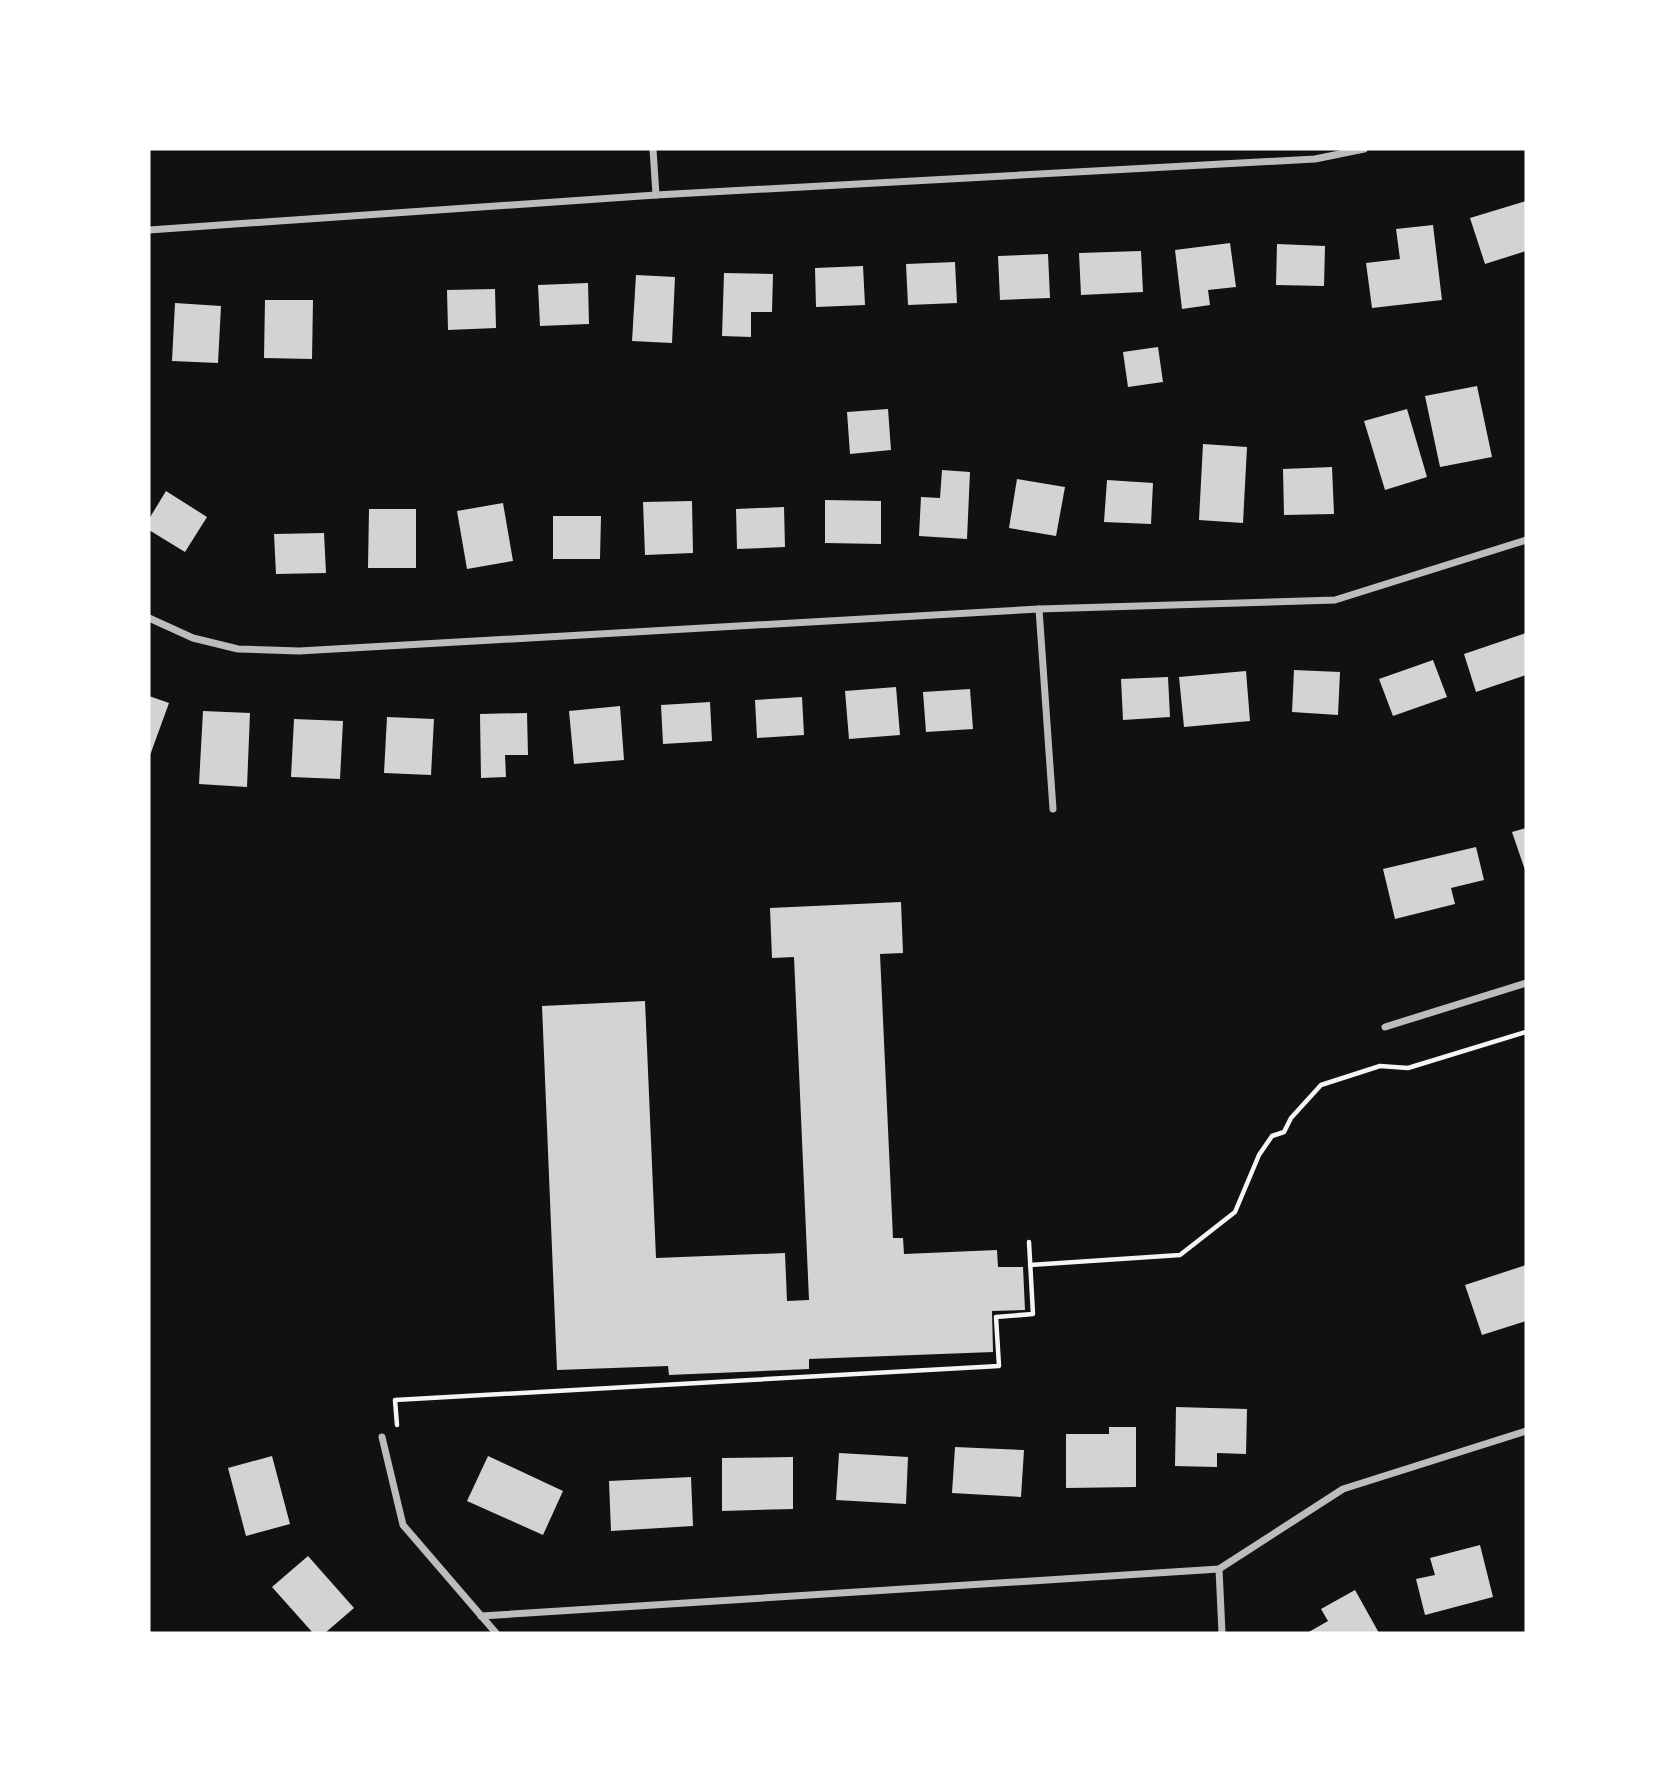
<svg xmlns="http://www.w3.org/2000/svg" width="1675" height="1782" viewBox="0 0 1675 1782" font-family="'Archivo Narrow',sans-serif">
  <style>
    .building { fill: #d3d3d3 }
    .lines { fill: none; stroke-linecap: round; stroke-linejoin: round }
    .path { stroke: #f5f5f5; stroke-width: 4.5 }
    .minor { stroke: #bcbcbc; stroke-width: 7 }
  </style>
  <rect width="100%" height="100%" fill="#111"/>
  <g class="building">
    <path d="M1526,201V251L1485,264L1470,218Z"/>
    <path d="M1433,225L1442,300L1372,308L1366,263L1400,259L1396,229Z"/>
    <path d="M1230,243L1236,287L1208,290L1210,305L1182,309L1175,250Z"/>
    <path d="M1277,244L1325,246L1324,286L1276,285Z"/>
    <path d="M1141,251L1143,292L1081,295L1079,253Z"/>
    <path d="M1048,254L1050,298L1000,300L998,256Z"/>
    <path d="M955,262L957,303L908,305L906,264Z"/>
    <path d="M863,266L865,305L816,307L815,268Z"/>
    <path d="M724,273L773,274L772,312H751V337L722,336Z"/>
    <path d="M636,275L675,277L672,343L632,341Z"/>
    <path d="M588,283L589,324L540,326L538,285Z"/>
    <path d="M495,289L496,328L448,330L447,290Z"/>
    <path d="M265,300H313L312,359L264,358Z"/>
    <path d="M175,303L221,306L218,363L172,361Z"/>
    <path d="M1158,347L1163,382L1128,387L1123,352Z"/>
    <path d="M1477,386L1492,457L1440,467L1425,396Z"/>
    <path d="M888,409L891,450L850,454L847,412Z"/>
    <path d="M1407,409L1427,477L1385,490L1364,421Z"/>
    <path d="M1203,444L1247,447L1243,523L1199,520Z"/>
    <path d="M1332,467L1334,514L1284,515L1283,469Z"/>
    <path d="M942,470L970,472L967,539L919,536L921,497L940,498Z"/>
    <path d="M1017,479L1065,487L1056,536L1009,528Z"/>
    <path d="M1107,480L1153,483L1151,524L1104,522Z"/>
    <path d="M166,491L207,517L185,552L149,530V519Z"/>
    <path d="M825,500L881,501V544L825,543Z"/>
    <path d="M692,501L693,553L645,555L643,502Z"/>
    <path d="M503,503L513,561L467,569L457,511Z"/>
    <path d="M784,507L785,547L737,549L736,509Z"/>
    <path d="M369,509H416V568H368Z"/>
    <path d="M553,516H601L600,559H553Z"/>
    <path d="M324,533L326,573L276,574L274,534Z"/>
    <path d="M1526,633V675L1476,692L1464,654Z"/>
    <path d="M1433,660L1447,697L1393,716L1379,679Z"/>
    <path d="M1294,670L1340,672L1338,715L1292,712Z"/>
    <path d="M1246,671L1250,721L1184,727L1179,677Z"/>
    <path d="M1168,677L1170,717L1123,720L1121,679Z"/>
    <path d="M896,687L900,735L849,739L845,691Z"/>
    <path d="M970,689L973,729L926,732L923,692Z"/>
    <path d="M149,696L169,703L149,758Z"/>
    <path d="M802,697L804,735L757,738L755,700Z"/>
    <path d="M710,702L712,741L663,744L661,705Z"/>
    <path d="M620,706L624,760L574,764L569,711Z"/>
    <path d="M203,711L250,713L247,787L199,784Z"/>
    <path d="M527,713L528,755H505L506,777L481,778L480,714Z"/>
    <path d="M387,717L434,719L431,775L384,773Z"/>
    <path d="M294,719L343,721L340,779L291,777Z"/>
    <path d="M1526,828V873L1512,832Z"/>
    <path d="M1476,847L1484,880L1451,888L1455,904L1395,919L1383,869Z"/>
    <path d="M901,902L903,953L880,954L893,1238H903L904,1254L997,1250L998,1267H1023L1025,1310L992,1311L993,1352L809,1359V1369L669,1375L668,1366L557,1370L542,1006L645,1001L656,1258L785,1253L787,1301L809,1300L794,957L772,958L770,908Z"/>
    <path d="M1526,1265V1321L1482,1335L1465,1285Z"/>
    <path d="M1176,1407L1247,1409L1246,1454L1217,1453V1467L1175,1466Z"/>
    <path d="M1109,1427H1136V1487L1066,1488V1434H1109Z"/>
    <path d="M955,1447L1024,1450L1021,1497L952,1493Z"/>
    <path d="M839,1453L908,1457L906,1504L836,1500Z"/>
    <path d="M272,1456L290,1524L246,1536L228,1468Z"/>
    <path d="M488,1456L563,1491L543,1535L467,1501Z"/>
    <path d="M793,1457V1509L722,1511V1458Z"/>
    <path d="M691,1477L693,1526L611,1531L609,1481Z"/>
    <path d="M1480,1545L1493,1597L1425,1615L1416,1579L1435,1575L1430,1558Z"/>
    <path d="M308,1556L354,1608L325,1633H313L272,1587Z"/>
    <path d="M1355,1590L1379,1633H1307L1328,1621L1321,1609Z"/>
  </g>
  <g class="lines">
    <g class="path">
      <path d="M1030,1265L1180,1255L1235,1212L1259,1155L1272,1136L1284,1132L1291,1118L1321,1085L1380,1066L1408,1068L1526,1032"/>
      <path d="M397,1425L395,1400L999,1366L996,1317L1033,1314L1029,1242"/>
    </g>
    <g class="minor">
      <path d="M653,149L656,195"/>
      <path d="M149,230L656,195L1315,159L1364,149"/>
      <path d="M1039,609L1053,809"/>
      <path d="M149,618L193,638L238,649L299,651L1039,609L1335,600L1526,540"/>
      <path d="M1385,1027L1526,983"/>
      <path d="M382,1437L403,1525L496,1633"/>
      <path d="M1219,1569L1222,1633"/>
      <path d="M481,1616L1219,1569L1343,1489L1526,1431"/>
    </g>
  </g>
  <rect width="1675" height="1782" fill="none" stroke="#ffffff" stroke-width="301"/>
</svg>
